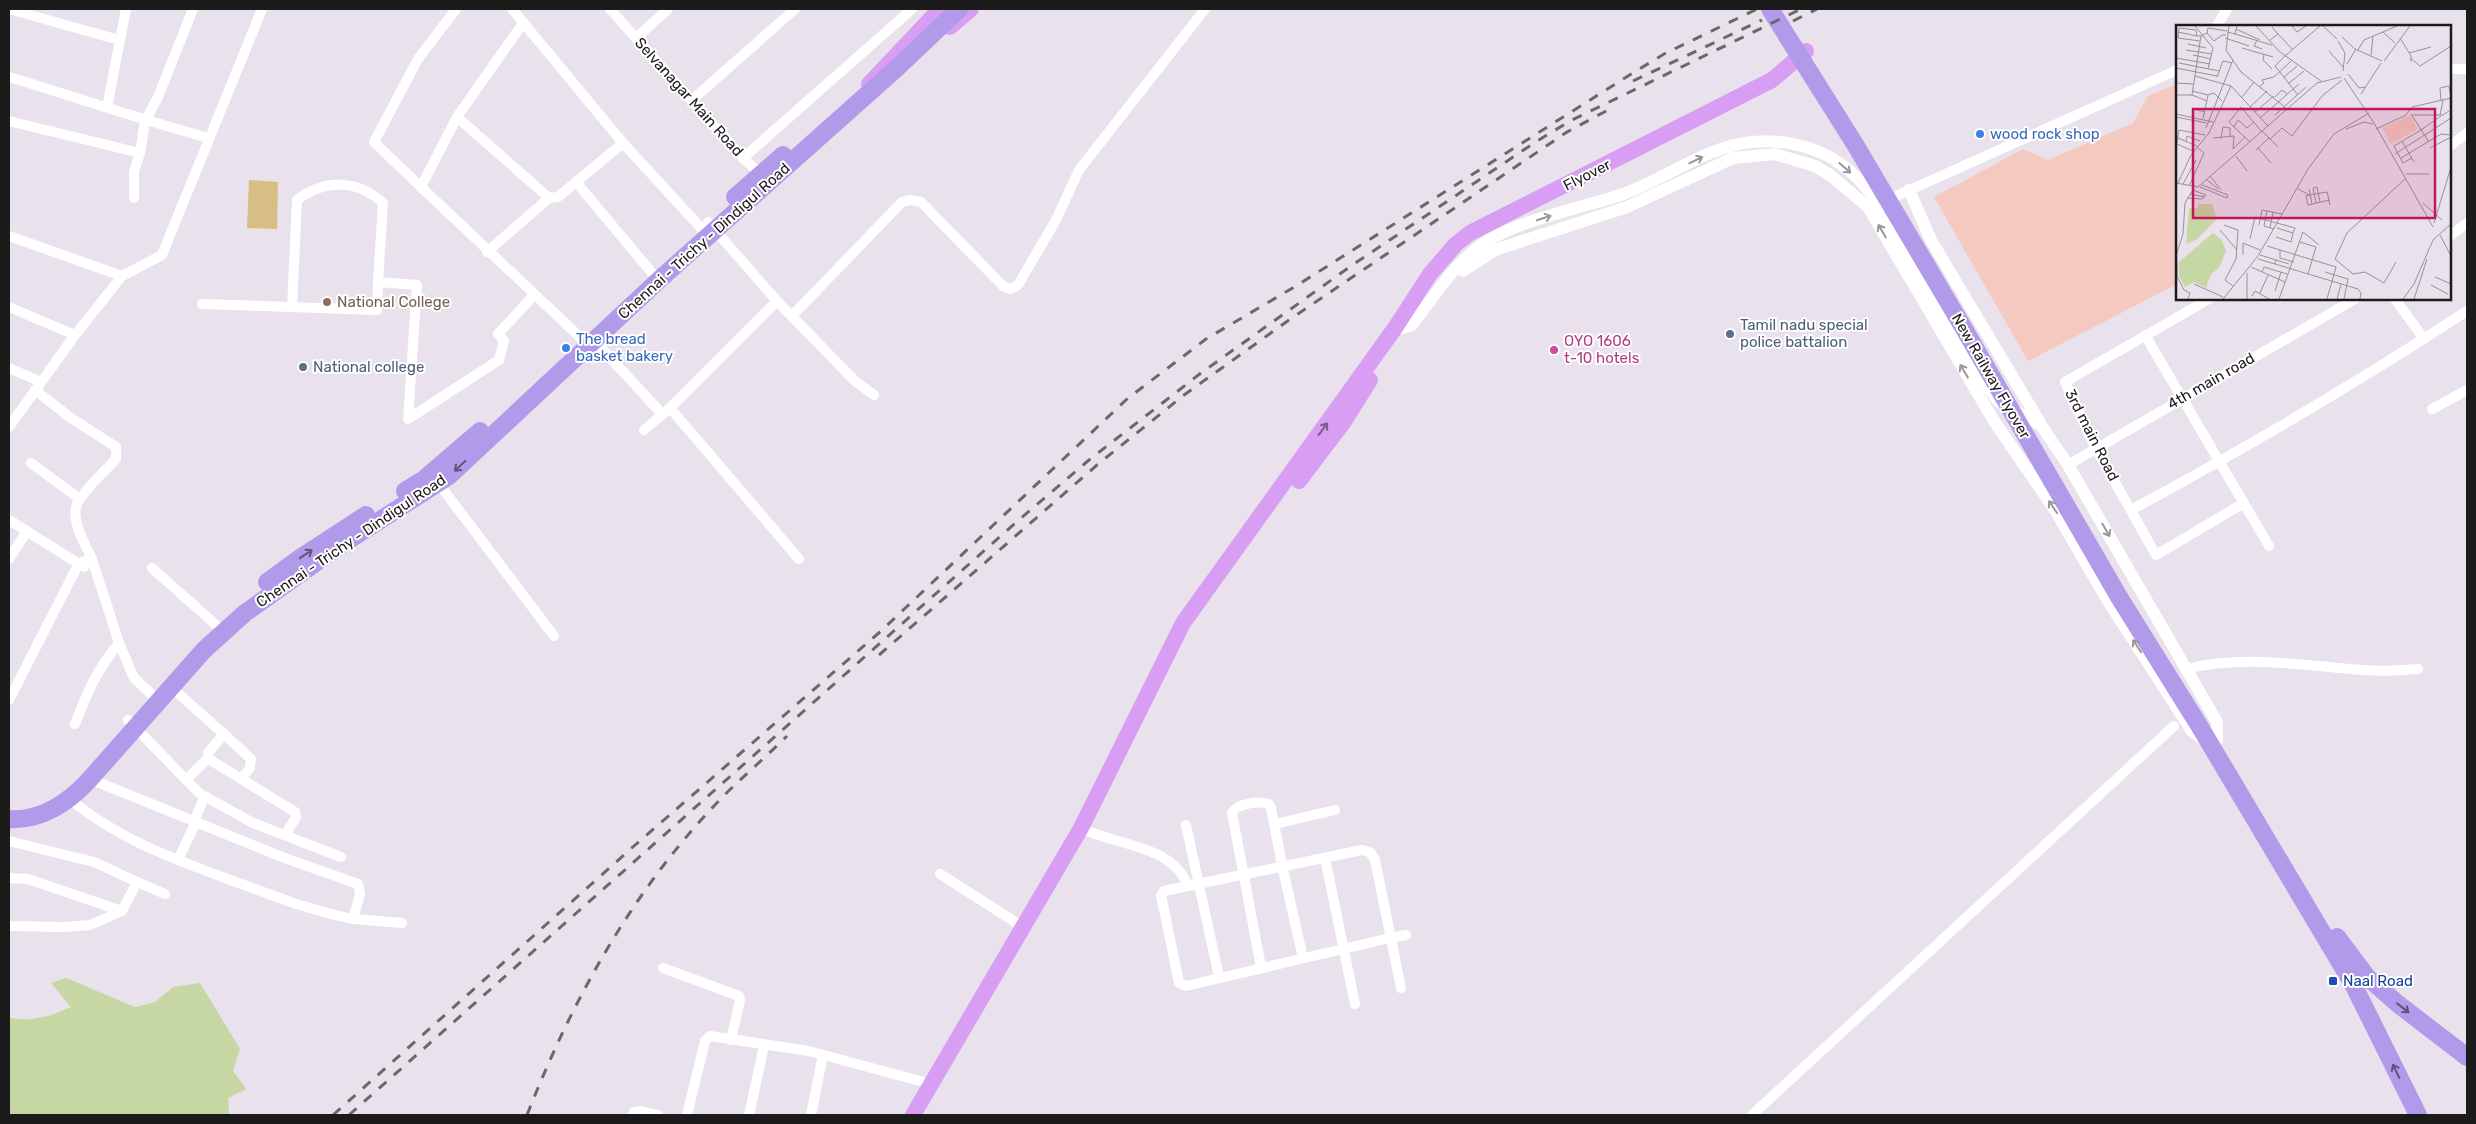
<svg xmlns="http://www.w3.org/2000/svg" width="2476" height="1124" viewBox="0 0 2476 1124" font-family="Rubik,sans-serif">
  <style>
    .park { fill: #f4c9c0 }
    .pitch { fill: #d6be84 }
    .water { fill: #c7d7a4 }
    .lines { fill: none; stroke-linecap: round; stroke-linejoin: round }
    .minor { stroke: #fff; stroke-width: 10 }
    .tertiary { stroke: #fff; stroke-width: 12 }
    .primary { stroke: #d79ef4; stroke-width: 16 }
    .trunk { stroke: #b29aea; stroke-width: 18 }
    .rail { stroke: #696969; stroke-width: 3; stroke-dasharray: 10 10; stroke-linecap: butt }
    .oneway { stroke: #989898 }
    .oneway2 { stroke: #795c88 }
    .oneway3 { stroke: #5f5478 }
    .shop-dot { fill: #3f7fe0; stroke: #fff; stroke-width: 2 }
    .education-dot { fill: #8d6e63; stroke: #fff; stroke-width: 2 }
    .service-dot { fill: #5c6f8a; stroke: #fff; stroke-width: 2 }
    .hotel-dot { fill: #d1479c; stroke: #fff; stroke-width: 2 }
    .transit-dot { fill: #1a4fb4; stroke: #fff; stroke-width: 2 }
    .labels { text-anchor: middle; stroke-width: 4; stroke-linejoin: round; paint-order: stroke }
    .street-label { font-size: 15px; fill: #1b1b1b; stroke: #fff }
    .shop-label { font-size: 15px; fill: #366cbe; stroke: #fff; text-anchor: start }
    .education-label { font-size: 15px; fill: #785e54; stroke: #fff; text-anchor: start }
    .service-label { font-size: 15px; fill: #4e5e75; stroke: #fff; text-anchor: start }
    .hotel-label { font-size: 15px; fill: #b23c85; stroke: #fff; text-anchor: start }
    .transit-label { font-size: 15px; fill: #164399; stroke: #fff; text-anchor: start }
    .inset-road { fill: none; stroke: #979298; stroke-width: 1 }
    .view { fill: #c2185b; fill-opacity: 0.15; stroke: #c2185b; stroke-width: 2.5 }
    .inset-edge { fill: none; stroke: #1b1b1b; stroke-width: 2.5 }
  </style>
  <rect width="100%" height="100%" fill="#e9e1ec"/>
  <path class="park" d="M2177,84V284L2028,361L1934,197L2023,149L2048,160L2133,123L2148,96Z"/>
  <path class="pitch" d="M249,180L278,182L277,229L247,228Z"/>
  <path class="water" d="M66,978L135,1007L155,1002L173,987L200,983L240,1049L233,1071L246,1089L228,1098L229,1115H9V1017C28,1024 53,1015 71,1007L51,983Z"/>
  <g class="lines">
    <g class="minor">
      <path d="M9,9L119,40"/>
      <path d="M456,9L418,59L374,142L421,187L457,117L549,198L558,197L623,143"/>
      <path d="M512,9L623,143L701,228"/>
      <path d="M610,9L743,158L763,176"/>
      <path d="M2217,26L2227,9"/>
      <path d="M636,38L668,9"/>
      <path d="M2450,69H2467"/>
      <path d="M9,77C76,97 142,120 209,138"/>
      <path d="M692,100L795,9"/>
      <path d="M107,107L126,9"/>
      <path d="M457,117L523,23"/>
      <path d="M9,121L140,153"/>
      <path d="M2450,146L2467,133"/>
      <path d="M743,158L912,9"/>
      <path d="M576,182L652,273"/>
      <path d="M421,187L582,339"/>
      <path d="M134,198V172L140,153L145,121L158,97L193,9"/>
      <path d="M1883,202L2177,70"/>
      <path d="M708,222L777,301L855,381L874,395"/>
      <path d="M9,236L122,276"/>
      <path d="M2450,236L2467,223"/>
      <path d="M487,252L549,198"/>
      <path d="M2209,299L2065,382L2095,447L2156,555L2244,503"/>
      <path d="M2395,299L2424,339"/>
      <path d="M202,304L377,310L378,282L417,285L408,419L499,360L504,341L498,334L534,295"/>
      <path d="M9,307L75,335"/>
      <path d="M292,307L297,200C325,179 357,179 383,203L378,282"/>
      <path d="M792,316L902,202L910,200L921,202L1003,286L1011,289L1018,285L1056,220L1079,170L1205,9"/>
      <path d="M2145,335L2269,546"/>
      <path d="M594,340L662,414"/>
      <path d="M9,368L41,382"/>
      <path d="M670,408L799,559"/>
      <path d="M2432,409L2467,390"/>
      <path d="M9,427L75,335L122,276L162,255L262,9"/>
      <path d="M644,430L670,408L777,301"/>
      <path d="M31,463L80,499"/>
      <path d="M2068,465L2355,299"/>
      <path d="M439,484L554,636"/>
      <path d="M2131,510C2246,448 2358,382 2467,311"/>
      <path d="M9,520L84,567"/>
      <path d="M9,559L27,531"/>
      <path d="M92,559L119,643L134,678L150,693"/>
      <path d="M152,568L215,624"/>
      <path d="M2186,669C2245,654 2305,666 2364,670C2382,672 2400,670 2418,669"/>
      <path d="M171,687L224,734L208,753V758L212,761L295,812L296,817L285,835"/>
      <path d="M9,700L79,563L92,559C86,545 72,524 76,507C79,494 106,470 116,459V447L71,418L35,390"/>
      <path d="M128,720L199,793L253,823L341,857"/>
      <path d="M75,724C88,691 96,671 119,643"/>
      <path d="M224,734L251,759L250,768L242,778"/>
      <path d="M186,780L208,758"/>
      <path d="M69,798C120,842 185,863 247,886C282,899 316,912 353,919L360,894L358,884L282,857L90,779"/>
      <path d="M194,821L205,796"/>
      <path d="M1275,824L1335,810"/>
      <path d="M1186,825L1219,977"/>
      <path d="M1081,828C1116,846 1172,844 1188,886"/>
      <path d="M9,841L94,862L137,882L122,911L90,925L63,927L9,926"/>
      <path d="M1325,858L1355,1004"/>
      <path d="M178,860L196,822"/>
      <path d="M940,874L1023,927"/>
      <path d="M9,878L28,879L122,911"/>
      <path d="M137,882L165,894"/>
      <path d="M353,919L402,923"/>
      <path d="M1261,967L1232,813C1237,803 1259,801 1269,804L1271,808L1282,865L1303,958"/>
      <path d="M663,968L739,996L740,1000L731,1040"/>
      <path d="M1401,988L1375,860L1370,852L1362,850L1164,891L1161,895L1179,983L1186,986L1390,938L1406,935"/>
      <path d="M633,1115L634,1112L641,1111L658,1115"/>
      <path d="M687,1115L705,1041L710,1036L809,1051L931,1084"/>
      <path d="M749,1115L764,1046"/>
      <path d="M811,1115L823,1055"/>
      <path d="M1752,1115L2174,726"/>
    </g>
    <g class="tertiary">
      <path d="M1909,190L1931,240L2040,423"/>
      <path d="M1463,271L1495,250L1627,207L1733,158L1775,154L1815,166L1830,175L1868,207L1994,421L2055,510L2108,601L2192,731L2206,742"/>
      <path d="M1395,328H1402L1412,325C1432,299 1449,271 1475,250C1509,221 1580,209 1623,194C1666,179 1706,146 1753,142C1783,139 1817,146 1842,165C1874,188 1894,229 1913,262C1937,302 1961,343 1985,383L1999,402L2041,425L2068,465L2217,722V740"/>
    </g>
    <g class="primary">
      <path d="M950,27L971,9"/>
      <path d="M869,84L940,9"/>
      <path d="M1299,481L1343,423L1370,380"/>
      <path d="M913,1115L1081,828L1183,623L1395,328L1430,274L1456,244L1470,233L1772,80L1806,51"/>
    </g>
    <g class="trunk">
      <path d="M1770,9L1856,146L1963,327L2119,597L2200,727L2354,986L2418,1115"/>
      <path d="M735,197L783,155"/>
      <path d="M405,491L423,480L480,431"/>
      <path d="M267,582L300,558L366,515"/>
      <path d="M9,819C41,821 69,802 90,779L204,650L245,613L335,549L449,476L660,279L898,67L959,9"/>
      <path d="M2337,937L2367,977L2398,1004L2467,1057"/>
    </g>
    <g class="rail">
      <path d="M1793,21L1817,9"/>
      <path d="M1633,81L1762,20"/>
      <path d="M879,655L1097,465L1184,395L1289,320L1567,132L1608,110"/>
      <path d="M333,1115L634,846L881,631L1127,399L1206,339L1296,286L1628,76L1664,54L1757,9"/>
      <path d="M349,1115L1021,518L1089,460L1201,373L1351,266L1534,143L1570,121L1801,9"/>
      <path d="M527,1115C571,1003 630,895 713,807C736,782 763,760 787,736"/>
    </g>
  </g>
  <defs><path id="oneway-shaft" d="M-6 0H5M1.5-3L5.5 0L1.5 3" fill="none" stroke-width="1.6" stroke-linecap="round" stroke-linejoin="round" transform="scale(1.25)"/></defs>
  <g class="oneway">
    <use href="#oneway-shaft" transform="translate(1696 160) rotate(-26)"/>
    <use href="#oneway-shaft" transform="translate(1845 168) rotate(41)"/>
    <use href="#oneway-shaft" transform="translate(1544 218) rotate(-18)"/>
    <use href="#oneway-shaft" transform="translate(1882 231) rotate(-120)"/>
    <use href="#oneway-shaft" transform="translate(1964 371) rotate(-121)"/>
    <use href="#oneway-shaft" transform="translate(2053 507) rotate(-124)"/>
    <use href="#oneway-shaft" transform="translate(2106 530) rotate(60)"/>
    <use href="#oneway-shaft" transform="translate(2137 646) rotate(-123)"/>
  </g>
  <use class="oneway2" href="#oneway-shaft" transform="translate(1323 429) rotate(-54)"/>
  <g class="oneway3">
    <use href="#oneway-shaft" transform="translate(460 466) rotate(137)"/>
    <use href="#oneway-shaft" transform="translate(306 554) rotate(-34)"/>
    <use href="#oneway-shaft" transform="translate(2403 1008) rotate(38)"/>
    <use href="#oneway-shaft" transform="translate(2396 1071) rotate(-116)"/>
  </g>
  <g class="shop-dot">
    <circle cx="1980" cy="134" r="5"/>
    <circle cx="566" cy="348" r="5"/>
  </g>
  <circle class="education-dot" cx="327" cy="302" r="5"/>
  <g class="service-dot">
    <circle cx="1730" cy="334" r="5"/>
    <circle cx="303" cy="367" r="5"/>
  </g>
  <circle class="hotel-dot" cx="1554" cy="350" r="5"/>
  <rect class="transit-dot" x="2328" y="976" width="10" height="10" rx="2.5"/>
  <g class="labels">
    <g class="street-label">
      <text transform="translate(689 97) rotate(48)" y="5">Selvanagar Main Road</text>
      <text transform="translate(1587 175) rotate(-27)" y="5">Flyover</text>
      <text transform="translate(704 241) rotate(-42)" y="5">Chennai - Trichy - Dindigul Road</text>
      <text transform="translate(1991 376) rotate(60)" y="5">New Railway Flyover</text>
      <text transform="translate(2211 381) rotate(-30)" y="5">4th main road</text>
      <text transform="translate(2092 435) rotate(63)" y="5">3rd main Road</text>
      <text transform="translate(351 541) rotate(-34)" y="5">Chennai - Trichy - Dindigul Road</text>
    </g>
    <g class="shop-label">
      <text x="1990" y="139">wood rock shop</text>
      <text x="576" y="344">The bread<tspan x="576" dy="17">basket bakery</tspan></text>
    </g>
    <g class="education-label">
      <text x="337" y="307">National College</text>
    </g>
    <g class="service-label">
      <text x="1740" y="330">Tamil nadu special<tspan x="1740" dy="17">police battalion</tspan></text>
      <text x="313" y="372">National college</text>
    </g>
    <g class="hotel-label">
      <text x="1564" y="346">OYO 1606<tspan x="1564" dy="17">t-10 hotels</tspan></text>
    </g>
    <g class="transit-label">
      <text x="2343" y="986">Naal Road</text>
    </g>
  </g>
  <g transform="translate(2176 25)">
    <rect width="275" height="275" fill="#e9e1ec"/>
    <path d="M234,90L242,104L215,119L206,103Z" fill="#f4c9c0"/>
    <path d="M22,179H36L41,194L20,215L10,219L13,183H22ZM37,208L45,214L50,226L43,243L35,249L30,263L18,257L9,262L3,251V237Z" fill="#c7d7a4"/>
    <path class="inset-road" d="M19,1L37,23L32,44M53,1L50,25L65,47L110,83M80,1L104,27L145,56M116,1L121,7L130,1M147,1L161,14M60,4L84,15M2,7L21,11M51,7L59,9L61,1M207,7L219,18M31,8L38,16L46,10H50M59,9L96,20M102,9L117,25M166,12L179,24L206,36M49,13L73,21M224,13L235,31V36L236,33M81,15L78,21L86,24M94,15L102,9L96,2M24,16L2,13L3,3L20,5L21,11H25M162,16L169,28L167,46M12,19L30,23M66,23L97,32M10,25L36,29M182,25L188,15L221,1M153,26L168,43M233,28L255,22M88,29L87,35L96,44M17,30L35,34M195,30L197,11M109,31L99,41L122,70M109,31L144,1M0,33L34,39M237,35L244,41L275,21M208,36L234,1M3,38L43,46M171,39L180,24M0,43L41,51M172,49L183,63L189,62M19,51L55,61L92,101M41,52L47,36L56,38M108,52L121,41M168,53L198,98L257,202M0,58L18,59M112,59L128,46M84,61L88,58L86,55L98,52L115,36M16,66L32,70L38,68L46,76M185,69L205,38M0,70H16L25,11L31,8L32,3L51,6M16,70L31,76M66,72L78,57M99,72L106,65L111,69M265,76L264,63L273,61L275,71M74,82L91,66M79,87L98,71M0,89L37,97M235,89L253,117M99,90L130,62M236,90H267L273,86M264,90L267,75M16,91L18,84L29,87M0,92L31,98M84,93L123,59M27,94L32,70M78,97L71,103L62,95L58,102L53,97L65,82L85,106M58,102L74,117M30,103L57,35M170,104L188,97L197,99M200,104L230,90L236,82L275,73M245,105L265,91M86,106L102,122M2,113L21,121M37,113L58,111L57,124L69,112M45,113L47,102L54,103V111M94,114L106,103L116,111L146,71L166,55M10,116L11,111L24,116M226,116L238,137M1,119L17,126M0,123L3,105L29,110M82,123L95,138M254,123L275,112M80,125L93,113M219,129L275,93M60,131L71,146M225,133L265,109L275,110M236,133L227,138L218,121L245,105M230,149H253M34,151L45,165M30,154L42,164M0,158L22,162L141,58L165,52M2,158L15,130L33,108L55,61M7,159L20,135M13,161L28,128L21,122M24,162L51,173L52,170L26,160M141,162L144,177M122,164L133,170L151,167L154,180M133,164L136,179M14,169L29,172M133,170L130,171L132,180L154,175M11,173L26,174L30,170L17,165M140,178L137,163L141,162M247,178L266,195M91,186L88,201L98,204M258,198L275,142M48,200L62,205L60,234L49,255L57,261M83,200L86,185L106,189M94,203L97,187M44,205L61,225M264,210L275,231M100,212L115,217L117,208M74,214L79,192L119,203L117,208L101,203M124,217L140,222L132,249M91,221L160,242L151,274M104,225V233L118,237M67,230V218L84,225M84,230L113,239M0,231L7,209L9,178L18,163M82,234L99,239M100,235L99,239L182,264L185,268L184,274M1,237V251L8,265L14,268L12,274M220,237L208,258L189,247L177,249L159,234L171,208L229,154M75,242L109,257M86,247L88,242L111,249M149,247L172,254L168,274M259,252L275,259M18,259L47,272M255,260L272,269M99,266L105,247M84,268L92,250M76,271L79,266L93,274M47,274L82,231L132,144L158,109L193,88M71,274V248M103,274L127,207L143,220M161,274L165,259M227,274L238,259L257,215L275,199M238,274L251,234"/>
    <path class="view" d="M17,84H259V193H17Z"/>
    <rect width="275" height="275" class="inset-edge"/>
  </g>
  <rect width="2476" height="1124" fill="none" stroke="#1b1b1b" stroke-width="20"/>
</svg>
